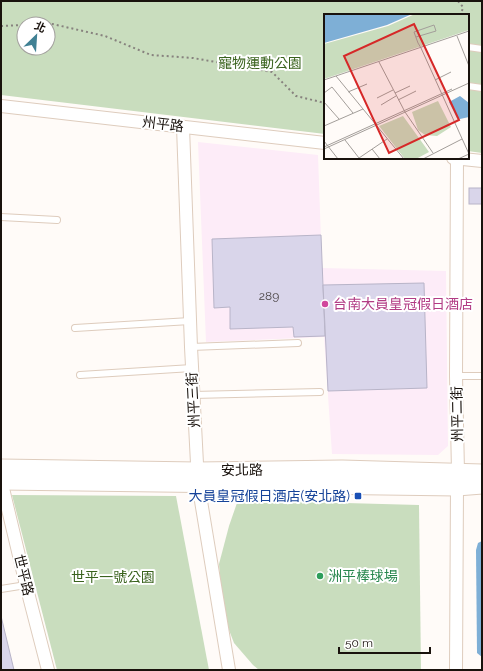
<svg xmlns="http://www.w3.org/2000/svg" width="483" height="671" viewBox="0 0 483 671" font-family="Raleway,'Noto Sans TC',sans-serif">
  <style>
    .commercial { fill: #fdecf8 }
    .green { fill: #c9ddbe; fill-rule: evenodd }
    .water { fill: #7eafd6 }
    .building { fill: #d9d5ea; stroke: #b8b4c8 }
    .lines { fill: none; stroke-linecap: round; stroke-linejoin: round }
    .lane-casing { stroke: #deccbd; stroke-width: 8 }
    .street-casing { stroke: #deccbd; stroke-width: 14 }
    .secondary-casing { stroke: #deccbd; stroke-width: 19 }
    .path { stroke: #87827e; stroke-width: 2; stroke-dasharray: 2 3; stroke-linecap: butt }
    .lane { stroke: #fff; stroke-width: 6 }
    .street { stroke: #fff; stroke-width: 12 }
    .secondary { stroke: #fff; stroke-width: 17 }
    .hotel-dot { fill: #d1479c; stroke: #fff; stroke-width: 1.5 }
    .transit-dot { fill: #1a4fb4; stroke: #fff; stroke-width: 1.5 }
    .leisure-dot { fill: #2e9e5b; stroke: #fff; stroke-width: 1.5 }
    .labels { text-anchor: middle; stroke-width: 4; stroke-linejoin: round; paint-order: stroke }
    .number-label { font-size: 12px; fill: #494344 }
    .park-label { font-size: 14px; fill: #3a631e; stroke: #fff }
    .street-label { font-size: 14px; fill: #19120d; stroke: #fff }
    .hotel-label { font-size: 14px; fill: #b23c85; stroke: #fff; text-anchor: start }
    .transit-label { font-size: 14px; fill: #164399; stroke: #fff; text-anchor: end }
    .leisure-label { font-size: 14px; fill: #27864d; stroke: #fff; text-anchor: start }
    .inset-road { fill: none; stroke: #a39e9a; stroke-width: 1 }
    .view { fill: #d62828; fill-opacity: 0.15; stroke: #d62828; stroke-width: 2 }
    .inset-edge { fill: none; stroke: #19120d; stroke-width: 2 }
  </style>
  <rect width="100%" height="100%" fill="#fffbf8"/>
  <path class="commercial" d="M198,142L318,155L322,268L446,271L448,446L438,455L332,454L324,337L206,342Z"/>
  <g class="green">
    <path d="M1,1H482V153L468,151V15H325V134L1,95ZM24,24H48V48H24Z"/>
    <path d="M12,495L176,496L209,670H57Z"/>
    <path d="M238,500L419,505L421,670H259L253,665L234,643L224,617L221,589L219,564L229,526Z"/>
  </g>
  <path class="water" d="M482,541V657L477,653L476,550L478,543Z"/>
  <g class="building">
    <rect x="469" y="188" width="13" height="16"/>
    <path d="M321,235L325,336L294,337L293,327L230,329V307L214,308L212,239Z"/>
    <path d="M424,283L427,388L328,391L323,285Z"/>
    <path d="M1,616L14,670H1Z"/>
  </g>
  <g class="lines">
    <g class="lane-casing">
      <g id="lane">
        <path d="M468,47L482,49"/>
        <path d="M468,86L482,88"/>
        <path d="M1,217L57,220"/>
        <path d="M75,328L190,321"/>
        <path d="M191,347L298,343"/>
        <path d="M80,375L192,368"/>
        <path d="M456,376H482"/>
        <path d="M193,395L320,392"/>
        <path d="M1,589L26,585"/>
      </g>
    </g>
    <g class="street-casing">
      <g id="street">
        <path d="M1,106L325,143"/>
        <path d="M183,127L191,347L198,483L229,670"/>
        <path d="M453,158L482,161"/>
        <path d="M1,480L26,585L48,670"/>
        <path d="M456,670L457,487L458,472L456,376L457,158"/>
      </g>
    </g>
    <g class="secondary-casing">
      <g id="secondary">
        <path d="M1,468L197,471L342,469L482,473"/>
        <path d="M1,481L457,487L482,485"/>
      </g>
    </g>
    <g class="path">
      <path d="M458,1L463,7L461,15"/>
      <path d="M37,24L48,23L105,36L151,55L193,58L272,72L296,96L325,103"/>
      <path d="M1,26L24,25"/>
    </g>
    <use href="#lane" class="lane"/>
    <use href="#street" class="street"/>
    <use href="#secondary" class="secondary"/>
  </g>
  <circle class="hotel-dot" cx="325" cy="304" r="4"/>
  <rect class="transit-dot" x="354" y="492" width="8" height="8" rx="2"/>
  <circle class="leisure-dot" cx="320" cy="576" r="4"/>
  <g class="labels">
    <g class="number-label">
      <text x="269" y="300">289</text>
    </g>
    <g class="park-label">
      <text x="260" y="68">寵物運動公園</text>
      <text x="113" y="582">世平一號公園</text>
    </g>
    <g class="street-label">
      <text transform="translate(163 124) rotate(7)" y="5">州平路</text>
      <text transform="translate(193 400) rotate(-93)" y="5">州平三街</text>
      <text transform="translate(457 414) rotate(-91)" y="5">州平二街</text>
      <text transform="translate(242 470) rotate(-1)" y="5">安北路</text>
      <text transform="translate(24 575) rotate(76)" y="5">世平路</text>
    </g>
    <g class="hotel-label">
      <text x="333" y="309">台南大員皇冠假日酒店</text>
    </g>
    <g class="transit-label">
      <text x="350" y="501">大員皇冠假日酒店(安北路)</text>
    </g>
    <g class="leisure-label">
      <text x="328" y="581">洲平棒球場</text>
    </g>
  </g>
  <g transform="translate(324 14)">
    <rect width="145" height="145" fill="#fffbf8"/>
    <path d="M91,0H145V16L0,65V30L64,12ZM114,87L127,113L113,122L101,121L94,116L88,98ZM79,102L105,138L92,145H81L55,112Z" fill="#c9ddbe"/>
    <path d="M0,0H88L63,11L0,29ZM136,82L145,89V103L136,105L133,104L125,88Z" fill="#7eafd6"/>
    <path class="inset-road" d="M133,22L145,52M92,23L112,17L110,11L90,18L94,29L97,34L145,140M55,48L81,98L109,139M12,62L80,145M0,66L145,17M111,66L127,58M24,78L43,70M0,79L8,73L29,99M71,79L86,72M53,84L69,76M74,86L92,77M0,88L15,105M57,91L72,82M0,112L39,95M21,126L35,144M0,127L14,145M0,133L128,75M0,135L145,69M48,135L56,145M35,144L63,125M99,145L138,125M134,145L145,140"/>
    <path class="view" d="M90,10L135,106L65,139L20,42Z"/>
    <rect width="145" height="145" class="inset-edge"/>
  </g>
  <rect width="483" height="671" fill="none" stroke="#19120d" stroke-width="4"/>
  <g transform="translate(36 36) rotate(25)"><circle r="19" fill="#ffffff" stroke="#a3a09e"/>
  <path d="M0-3L7 15L0 10L-7 15Z" fill="#408194"/>
  <text y="-6" font-size="11" font-weight="bold" text-anchor="middle" fill="#19120d">北</text>
  </g>
  <path d="M339 647v6h91v-6" fill="none" stroke="#19120d" stroke-width="2"/>
  <text x="345" y="647" font-size="12" fill="#19120d" stroke="#ffffff" stroke-width="3" paint-order="stroke">50 m</text>
</svg>
